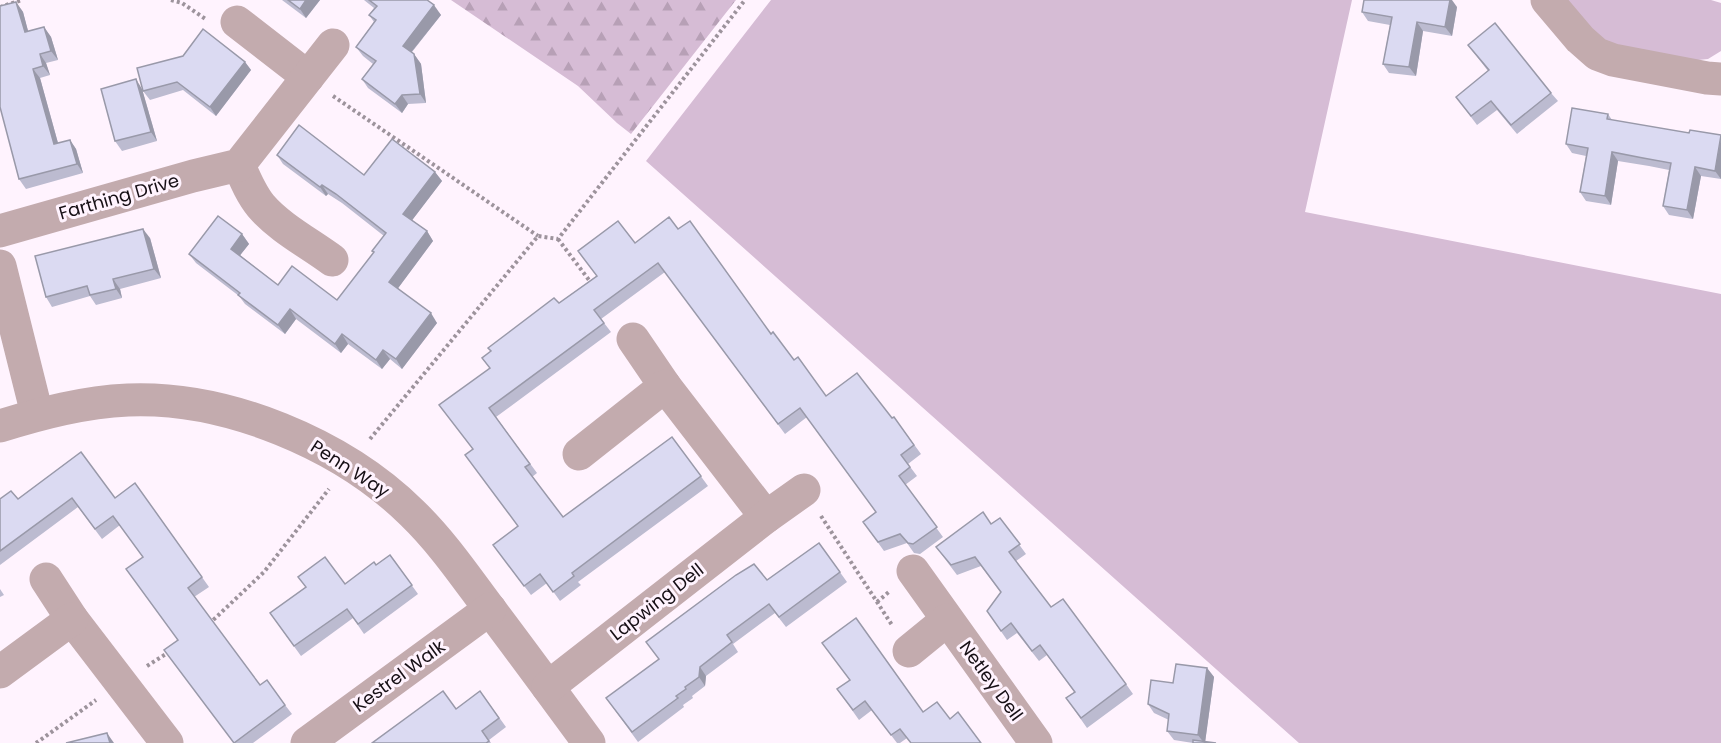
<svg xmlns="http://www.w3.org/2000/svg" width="1721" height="743" viewBox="0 0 1721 743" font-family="Poppins,sans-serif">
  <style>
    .green { fill: #d6bcd5 }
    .forest { fill: url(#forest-firs) }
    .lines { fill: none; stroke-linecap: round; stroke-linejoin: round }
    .path { stroke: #9d939c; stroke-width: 4; stroke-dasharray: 3 3; stroke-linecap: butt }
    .street { stroke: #c3abae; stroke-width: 33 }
    .wall { fill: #bcbbd0 }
    .shaded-wall { fill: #9999a9 }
    .building { fill: #dbdaf2; stroke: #9999a9; stroke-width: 1.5 }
    .labels { text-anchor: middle; stroke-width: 6; stroke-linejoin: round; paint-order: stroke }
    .street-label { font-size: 18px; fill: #160f15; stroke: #fff3fe }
  </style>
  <defs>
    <pattern id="forest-firs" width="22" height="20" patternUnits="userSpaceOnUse" patternTransform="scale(1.5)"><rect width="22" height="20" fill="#d6bcd5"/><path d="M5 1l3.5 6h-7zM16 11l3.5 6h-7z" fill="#b7a0b6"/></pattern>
  </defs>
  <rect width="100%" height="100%" fill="#fff3fe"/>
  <g class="green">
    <path d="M771,0H1352L1305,212L1721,294V743H1299L646,161Z"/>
    <path d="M1559,0H1711L1721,3V51L1708,59L1688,61L1601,46Z"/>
  </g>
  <path class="forest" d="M451,0H736L631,134L617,123L578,86Z"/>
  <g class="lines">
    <g class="path">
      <path d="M171,0L182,3L207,20"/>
      <path d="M0,7L22,0"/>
      <path d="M333,96L538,236"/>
      <path d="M558,239L592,284"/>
      <path d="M370,439L538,236L558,239L745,0"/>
      <path d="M821,516L892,625"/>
      <path d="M877,602L890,591"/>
      <path d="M209,624L264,572L329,489"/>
      <path d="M147,666L169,652"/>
      <path d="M36,743L96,700"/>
    </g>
    <g class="street">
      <path d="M1547,0L1580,39L1597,54L1613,60L1707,78L1721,79"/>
      <path d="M237,22L308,77"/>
      <path d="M239,165C245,179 251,194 261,206C280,228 309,243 332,260"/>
      <path d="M0,231L193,176L239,165L333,45"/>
      <path d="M0,266L37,414"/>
      <path d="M633,339L665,386L766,517"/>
      <path d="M0,426C42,413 84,402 128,400C227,396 342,444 412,513C442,542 465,576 489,608C523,653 556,698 589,743"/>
      <path d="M579,454L665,386"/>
      <path d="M913,571L1036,743"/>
      <path d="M46,579L72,619L167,743"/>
      <path d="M909,651L947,620"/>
      <path d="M0,672L72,619"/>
      <path d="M548,687L766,517L804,490"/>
      <path d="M307,743L490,609"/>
    </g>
  </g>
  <g class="wall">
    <path d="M282,0H320L306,18Z"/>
    <path d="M364,0H427L441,15L412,52L414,54L421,64L426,103L408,104L402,113L368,88L362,79L373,64L363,56L356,47L374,22L369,15L374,8Z"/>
    <path d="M16,2L23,12L28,31L44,27L51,37L58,60L46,63L50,75L40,78L58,143L70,140L76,149L83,173L26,189L19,179Z"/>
    <path d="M1457,7L1452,36L1423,31L1416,76L1389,73L1383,64L1390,25L1368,21L1362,12Z"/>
    <path d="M1468,45L1551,93L1558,101L1517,134L1497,110L1477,125L1456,97L1488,71Z"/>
    <path d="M245,62L251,70L216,116L183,90L150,100L143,91Z"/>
    <path d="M142,89L157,141L122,151L115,141Z"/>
    <path d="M1608,114L1612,120L1689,133L1721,135V179L1701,176L1693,219L1669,215L1663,206L1669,170L1649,166L1618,161L1611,205L1586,201L1580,192L1586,156L1572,153L1566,144Z"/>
    <path d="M277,155L364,175L435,172L442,181L412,220L427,231L433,241L398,288L437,323L402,369L390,359L382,369L348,344L341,353L296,319L285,334L245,304L239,296L196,263L189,254L242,234L249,244L240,255L278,285L337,300L374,253L372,251L384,236L342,203L328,194L326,196L283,164Z"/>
    <path d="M678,229L826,396L892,418L894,417L921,454L908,464L917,476L905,485L943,537L920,554L914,553L907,543L884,551L863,522L876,512L807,417L785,434L665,272L601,319L611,332L496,417L537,473L532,477L563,517L672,437L708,486L578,582L581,585L560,601L547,583L531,595L500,554L518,527L472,450L489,368L559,303L596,276L635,243Z"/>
    <path d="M150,238L161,278L120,289L122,298L96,305L90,296L52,307L46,297Z"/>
    <path d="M81,452L115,498L135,483L209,587L194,597L260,685L285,705L292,714L253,743H234L171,659L177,640L143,557L120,525L102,539L78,507L0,565V499H18Z"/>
    <path d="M1000,518L1026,554L1016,561L1051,607L1126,684L1133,694L1087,728L1066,698L1074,692L1047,655L1039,661L1017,633L1007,640L987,611L1001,593L981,566L957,575L936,547L991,524Z"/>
    <path d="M819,543L847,582L786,627L775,613L733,644L738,652L706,676L705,686L692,696L693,698L683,705L684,707L638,742L606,698Z"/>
    <path d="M390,555L418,594L364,634L353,618L301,656L270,613L345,584L376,565Z"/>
    <path d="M0,589L4,595L0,597Z"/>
    <path d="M1207,668L1214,677L1205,742L1193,743L1174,740L1167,731L1169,720L1154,713L1148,704L1173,683Z"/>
    <path d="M837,689L950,719L981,743L907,738L900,743H897L872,710L859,720Z"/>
    <path d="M480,691L506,727L489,740L491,743H372L456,709Z"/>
  </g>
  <g class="shaded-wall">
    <path d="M306,0H320L306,18L300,9Z"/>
    <path d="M1450,0H1452L1457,7L1452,36L1445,27Z"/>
    <path d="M16,2L23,12L31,42L25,32Z"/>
    <path d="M434,5L441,15L409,55L403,46Z"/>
    <path d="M1417,22L1423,31L1416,76L1409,67Z"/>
    <path d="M44,27L51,37L58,60L51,51Z"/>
    <path d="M40,54L46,63L50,75L43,66Z"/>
    <path d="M414,54L421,64L426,103L420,94Z"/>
    <path d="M245,62L251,70L216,116L210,107Z"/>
    <path d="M33,69L40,78L61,154L54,144Z"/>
    <path d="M136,79L142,89L157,141L151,132Z"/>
    <path d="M402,95L408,104L402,113L395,104Z"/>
    <path d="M1721,138V179L1715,171Z"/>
    <path d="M70,140L76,149L83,173L77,164Z"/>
    <path d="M1612,152L1618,161L1611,205L1605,196Z"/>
    <path d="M1695,167L1701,176L1693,219L1687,210Z"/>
    <path d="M435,172L442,181L410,223L403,214Z"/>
    <path d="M322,185L328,194L326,196L320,187Z"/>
    <path d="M143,229L150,238L161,278L154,269Z"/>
    <path d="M427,231L433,241L396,291L389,282Z"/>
    <path d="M242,234L249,244L238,258L231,249Z"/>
    <path d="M113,279L120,289L122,298L116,289Z"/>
    <path d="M290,309L296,319L285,334L278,325Z"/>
    <path d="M431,313L437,323L402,369L396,359Z"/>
    <path d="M342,334L348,344L341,353L335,344Z"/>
    <path d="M383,350L390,359L382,369L376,360Z"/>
    <path d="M700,667L706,676L705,686L699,677Z"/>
    <path d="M1207,668L1214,677L1205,743H1204L1198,735Z"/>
    <path d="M107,733L114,743H110Z"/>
  </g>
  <g class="building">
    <path d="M288,0H306L300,9Z"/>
    <path d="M369,0H427L434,5L403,46L414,54L420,94L402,95L395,104L362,79L376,61L356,47L376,20L369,15L377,6Z"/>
    <path d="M1364,0H1450L1445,27L1417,22L1409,67L1383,64L1392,17L1362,12Z"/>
    <path d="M16,2L25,32L44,27L51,51L40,54L43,66L33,69L54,144L70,140L77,164L19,179L0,107V6Z"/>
    <path d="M1495,23L1551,93L1511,125L1491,101L1471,116L1456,97L1489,70L1468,45Z"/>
    <path d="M203,29L245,62L210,107L177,82L143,91L137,68L183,56Z"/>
    <path d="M136,79L151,132L115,141L101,89Z"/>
    <path d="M1572,108L1608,114L1607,119L1689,133L1690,130L1721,135L1715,171L1695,167L1687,210L1663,206L1671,163L1643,158L1612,152L1605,196L1580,192L1588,148L1566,144Z"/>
    <path d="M299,125L364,175L392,139L435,172L403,214L427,231L389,282L431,313L396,359L383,350L376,360L342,334L335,344L290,309L278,325L238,295L240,293L189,254L218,216L242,234L231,249L278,285L292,266L337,300L374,252L372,251L386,233L336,194L322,185L320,187L277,155Z"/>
    <path d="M669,217L678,229L690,221L771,334L773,332L794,360L798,357L826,396L857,373L892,418L894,417L914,445L901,455L910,467L899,476L937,527L913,544L908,543L900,534L878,542L863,522L876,512L800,408L778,424L658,263L594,310L604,323L489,408L530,464L525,467L563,517L672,437L701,476L572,573L574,576L553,592L540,574L524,586L493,545L518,526L465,455L473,449L439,405L490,368L482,358L491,351L488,348L554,298L559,303L597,276L578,251L618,221L635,243Z"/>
    <path d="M143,229L154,269L113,279L116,289L90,295L87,286L46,297L35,256Z"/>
    <path d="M81,452L115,498L135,483L202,577L188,588L260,685L267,680L285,705L234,743L164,650L178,640L126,569L143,557L113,516L95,529L72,498L0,551V499L11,491L18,499Z"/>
    <path d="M983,512L991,524L1000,518L1020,544L1009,552L1051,607L1063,599L1126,684L1081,718L1066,698L1075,692L1040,645L1032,651L1011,623L1001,631L987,611L1001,592L975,557L951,565L936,547Z"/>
    <path d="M819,543L840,572L779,617L769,604L727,635L732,642L700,667L699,677L685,687L686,689L676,696L678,698L632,732L606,698L659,659L646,642L736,575L754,564L767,580Z"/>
    <path d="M390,555L412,585L358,624L347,609L294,646L270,613L306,587L298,577L325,557L345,584L374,562L376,565Z"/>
    <path d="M856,618L923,712L937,702L950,719L958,712L981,743H911L900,729L891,735L865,701L853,710L837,689L850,680L822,643Z"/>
    <path d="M1176,664L1207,668L1198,735L1167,731L1169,714L1148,704L1151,680L1173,683Z"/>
    <path d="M443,691L456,709L480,691L499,718L482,731L489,741L486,743H372Z"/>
    <path d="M107,733L110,743H66Z"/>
    <path d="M1193,740L1216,743H1193Z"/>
  </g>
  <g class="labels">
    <g class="street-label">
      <text transform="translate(119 197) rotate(-16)" y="6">Farthing Drive</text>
      <text transform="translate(350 469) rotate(33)" y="6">Penn Way</text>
      <text transform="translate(657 602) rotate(-38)" y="6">Lapwing Dell</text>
      <text transform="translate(399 676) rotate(-36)" y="6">Kestrel Walk</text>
      <text transform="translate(991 681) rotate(54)" y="6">Netley Dell</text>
    </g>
  </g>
</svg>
